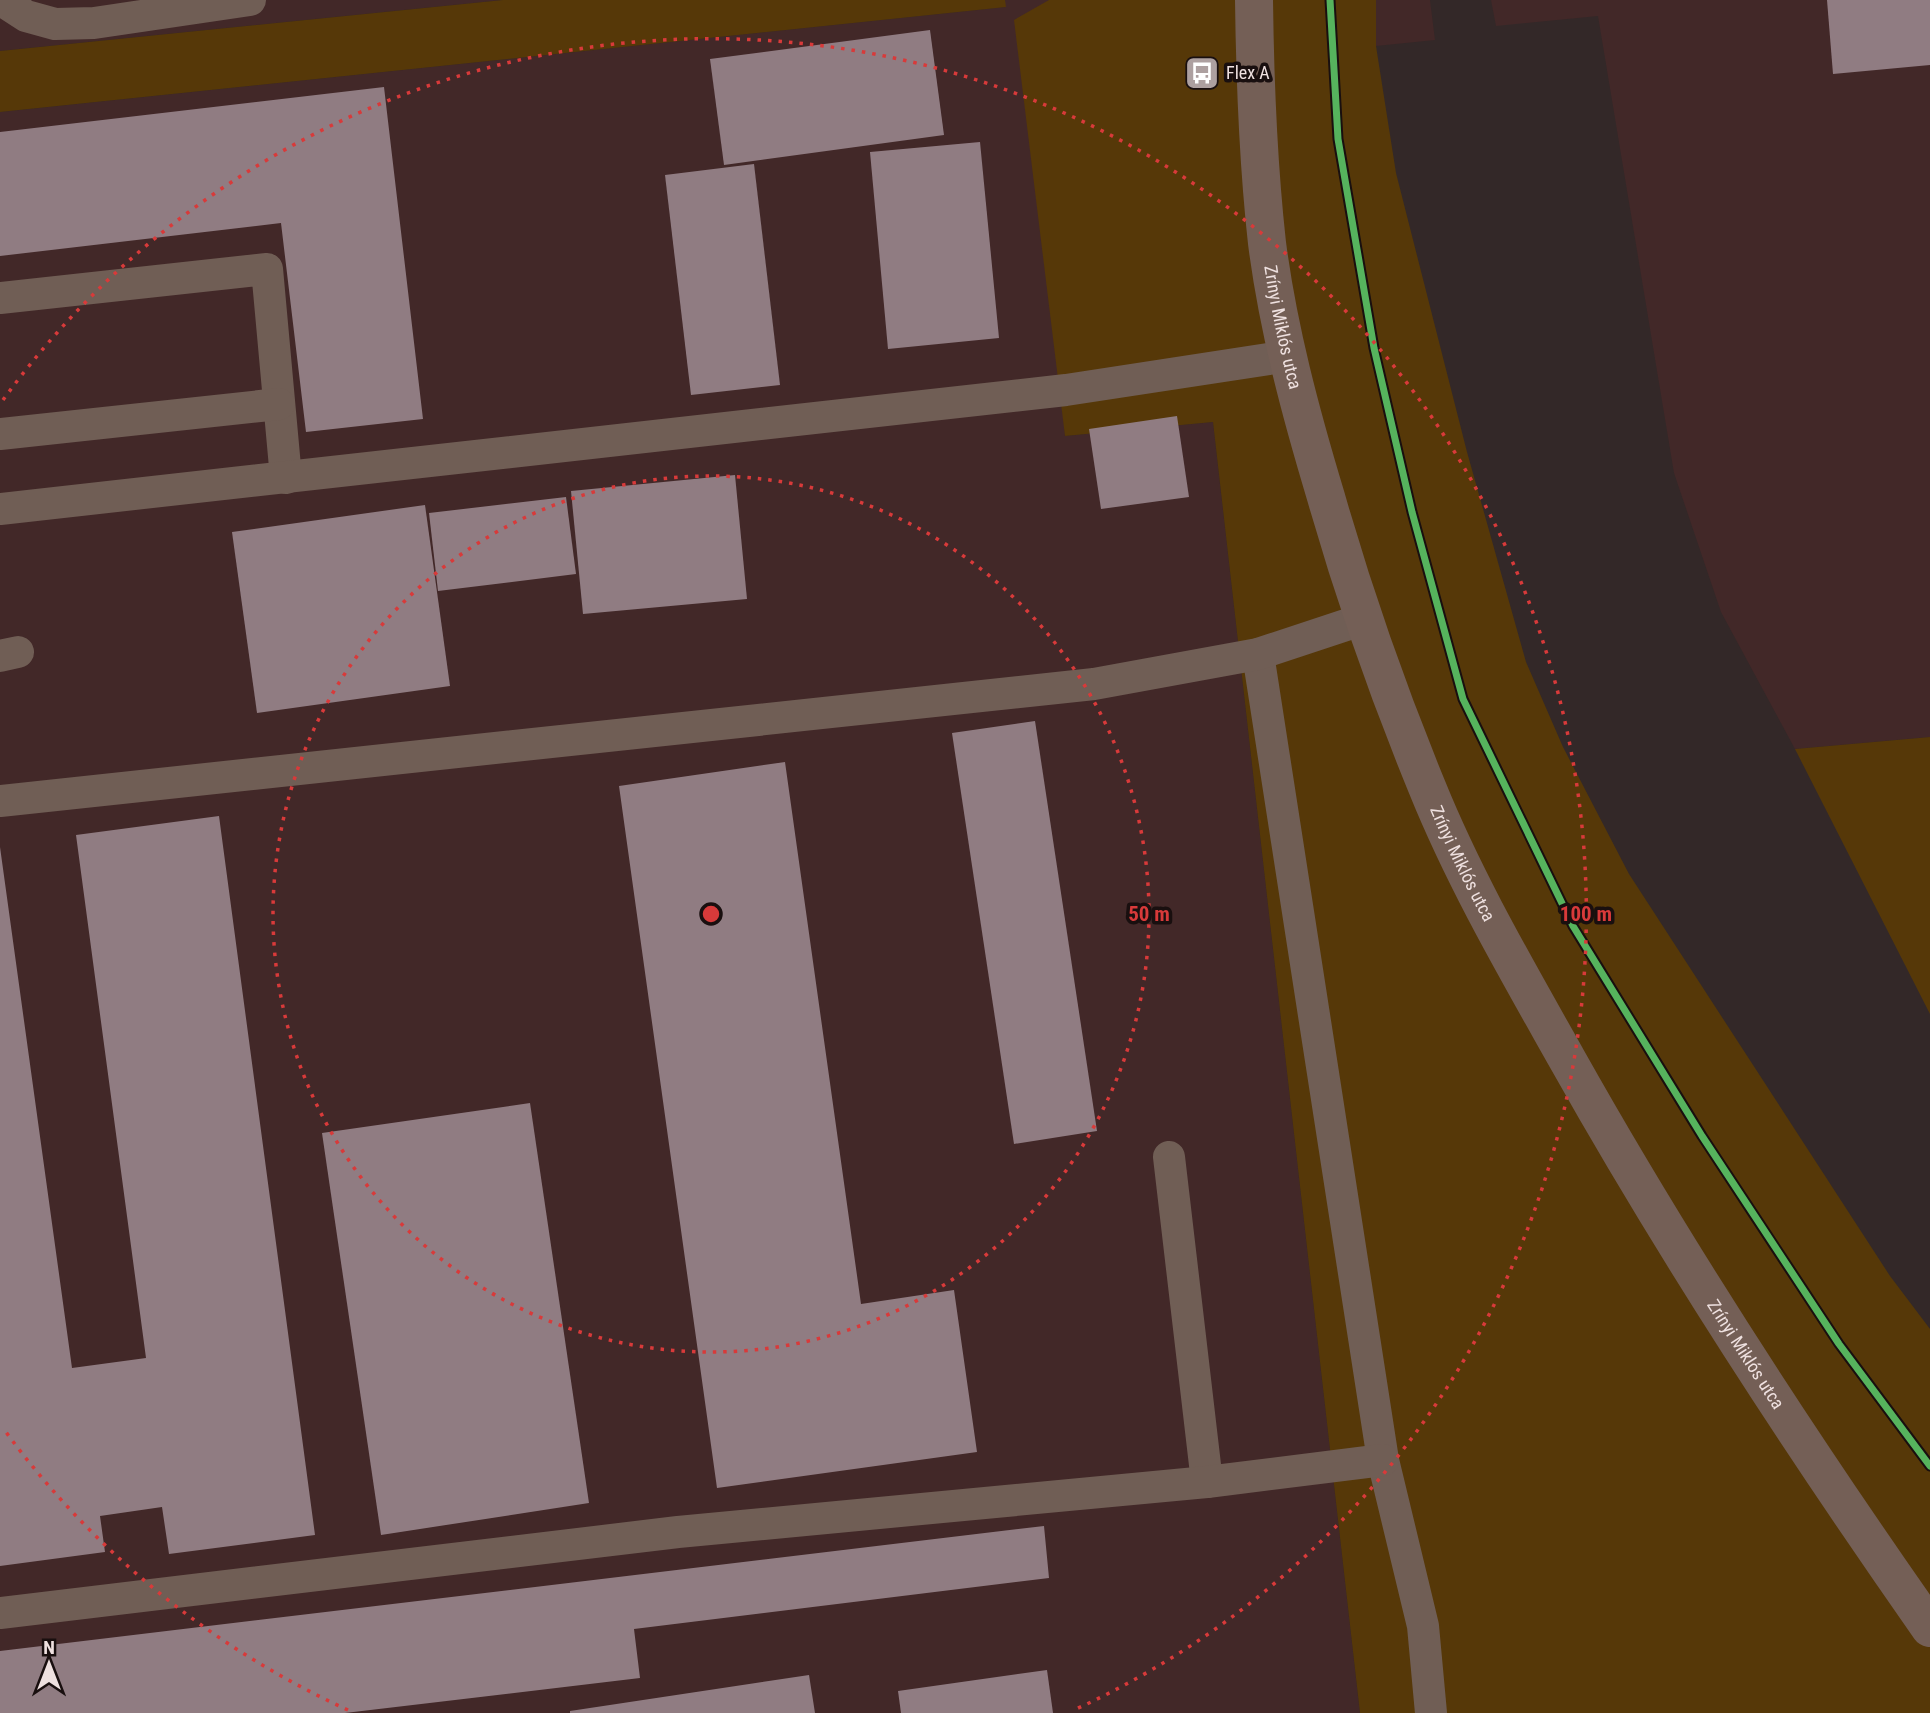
<svg xmlns="http://www.w3.org/2000/svg" width="1930" height="1713" viewBox="0 0 1930 1713" font-family="'Roboto Condensed',sans-serif">
  <style>
    .built { fill: #422828 }
    .green { fill: #563808 }
    .building { fill: #907c82 }
    .lines { fill: none; stroke-linecap: round; stroke-linejoin: round }
    .service { stroke: #705e55; stroke-width: 32 }
    .secondary { stroke: #745f56; stroke-width: 38 }
    .cycleway-casing { stroke: #190f0f; stroke-width: 11 }
    .cycleway { stroke: #56b35d; stroke-width: 7 }
    .ring { fill: none; stroke: #d83a3a; stroke-width: 3.5; stroke-dasharray: 3.5 7 }
    .labels { text-anchor: middle; stroke-width: 7; stroke-linejoin: round; paint-order: stroke }
    .poi-label { font-size: 18px; fill: #efe1e0; stroke: #190f0f; text-anchor: start }
    .street-label { font-size: 18px; fill: #efe1e0; stroke: #190f0f }
    .centre { fill: #d83a3a; stroke: #190f0f; stroke-width: 3.5 }
    .ring-label { font-size: 21px; text-anchor: middle; font-weight: bold; fill: #d83a3a; stroke: #190f0f; stroke-width: 7; stroke-linejoin: round; paint-order: stroke }
  </style>
  <rect width="100%" height="100%" fill="#332828"/>
  <g class="built">
    <path d="M0,0H503L0,51Z"/>
    <path d="M1005,0H1049L1065,436L1213,422L1360,1713H0V112L1005,7Z"/>
    <path d="M1376,0H1430L1435,40L1376,46Z"/>
    <path d="M1491,0H1930V737L1795,749L1721,612L1674,473L1598,16L1496,26Z"/>
  </g>
  <g class="green">
    <path d="M503,0H1005L1006,7L0,112V51Z"/>
    <path d="M1049,0H1376V46L1396,173L1467,452L1526,662L1563,747L1629,874L1890,1276L1930,1329V1713H1360L1213,422L1065,436L1014,20Z"/>
    <path d="M1930,737V1014L1795,749Z"/>
  </g>
  <g class="building">
    <path d="M1827,0H1930V65L1833,74Z"/>
    <path d="M930,30L944,135L724,165L710,59Z"/>
    <path d="M384,87L423,419L306,432L281,223L0,256V132Z"/>
    <path d="M980,142L999,338L888,349L870,152Z"/>
    <path d="M754,164L780,385L691,395L665,175Z"/>
    <path d="M1177,416L1189,497L1101,509L1089,429Z"/>
    <path d="M735,475L747,599L583,614L571,491Z"/>
    <path d="M566,497L576,574L438,591L429,513Z"/>
    <path d="M425,505L450,686L257,713L232,532Z"/>
    <path d="M1035,721L1097,1131L1014,1144L952,733Z"/>
    <path d="M785,762L861,1304L954,1290L977,1452L717,1488L619,786Z"/>
    <path d="M219,816L315,1535L169,1554L162,1507L100,1516L105,1552L0,1566V847L72,1368L146,1358L76,835Z"/>
    <path d="M530,1103L589,1503L381,1535L322,1133Z"/>
    <path d="M1044,1526L1049,1578L634,1629L640,1678L345,1713H0V1651Z"/>
    <path d="M1047,1670L1053,1713H901L898,1691Z"/>
    <path d="M809,1675L815,1713H570V1711Z"/>
  </g>
  <g class="lines">
    <g class="service">
      <path d="M1,0L26,16L55,24L94,23L250,0"/>
      <path d="M0,298L267,269L286,478"/>
      <path d="M0,434L279,404"/>
      <path d="M0,509L1066,390L1288,356"/>
      <path d="M1258,654L1383,1460L1423,1626L1431,1713"/>
      <path d="M0,656L18,652"/>
      <path d="M0,801L1094,684L1258,654L1364,619"/>
      <path d="M1169,1157L1207,1482"/>
      <path d="M0,1613L678,1532L1207,1482L1383,1460"/>
    </g>
    <path class="secondary" id="s1" d="M1254,0C1255,81 1258,162 1267,243C1278,329 1301,414 1326,497C1354,595 1388,692 1427,787C1465,881 1517,970 1567,1059C1677,1255 1801,1444 1930,1628"/>
    <g class="cycleway-casing">
      <path id="cycleway" d="M1330,0L1338,139L1374,348L1412,512L1463,699L1573,926L1702,1136L1839,1344L1930,1466"/>
    </g>
    <use href="#cycleway" class="cycleway"/>
  </g>
  <g class="ring">
    <circle cx="711" cy="914" r="438"/>
    <path d="M348 1710A875 875 0 0 1 3 1428M3 400A875 875 0 1 1 1074 1710"/>
  </g>
  <defs>
    <g id="bus-square" transform="scale(1.75)"><rect x="-9" y="-9" width="18" height="18" rx="4" fill="#ada0a0" stroke="#190f0f"/><path d="M-5-6H5V4H4V6H2V4H-2V6H-4V4H-5ZM-3.5-4V0h7V-4ZM-3.5 1.2v1.5H-2V1.2ZM2 1.2v1.5H3.5V1.2Z" fill="#fff"/></g>
  </defs>
  <g fill-rule="evenodd">
    <use href="#bus-square" x="1202" y="73"/>
  </g>
  <g class="labels">
    <g class="poi-label">
      <text x="1226" y="79">Flex A</text>
    </g>
    <g class="street-label">
      <text dy="6" stroke="none"><textPath href="#s1" startOffset="329">Zrínyi Miklós utca</textPath></text>
      <text dy="6" stroke="none"><textPath href="#s1" startOffset="896">Zrínyi Miklós utca</textPath></text>
      <text dy="6" stroke="none"><textPath href="#s1" startOffset="1463">Zrínyi Miklós utca</textPath></text>
    </g>
  </g>
  <circle cx="711" cy="914" r="10" class="centre"/>
  <g class="ring-label">
    <text x="1149" y="921">50 m</text>
    <text x="1586" y="921">100 m</text>
  </g>
  <g transform="translate(49 1664)" stroke="#190f0f" stroke-width="5" paint-order="stroke">
  <path d="M0-5L12 26L0 18L-12 26Z" fill="#efe1e0"/>
  <text y="-10" font-size="19" font-weight="bold" text-anchor="middle" fill="#efe1e0">N</text>
  </g>
</svg>
